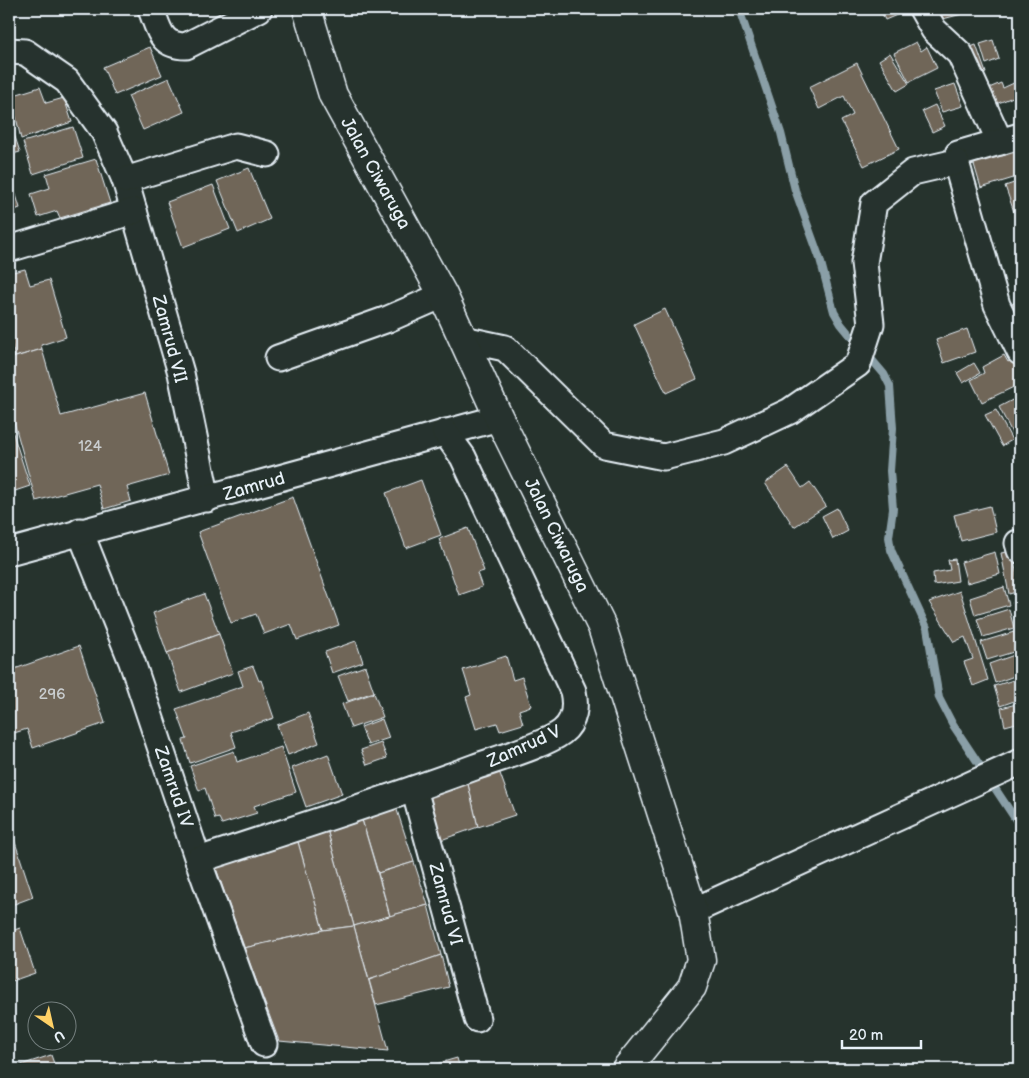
<svg xmlns="http://www.w3.org/2000/svg" width="1029" height="1078" viewBox="0 0 1029 1078" font-family="'Balsamiq Sans',sans-serif">
  <style>
    .lines { fill: none; stroke-linecap: round; stroke-linejoin: round }
    .stream { stroke: #8a9fa7; stroke-width: 8 }
    .building { fill: #706659; stroke: #e8f1f8 }
    .minor-casing { stroke: #e8f1f8; stroke-width: 29 }
    .tertiary-casing { stroke: #e8f1f8; stroke-width: 31 }
    .minor { stroke: #26332d; stroke-width: 25 }
    .tertiary { stroke: #26332d; stroke-width: 28 }
    .labels { text-anchor: middle; stroke-width: 4; stroke-linejoin: round; paint-order: stroke }
    .number-label { font-size: 15px; fill: #caced0 }
    .street-label { font-size: 18px; fill: #e8f1f8; stroke: #26332d }
  </style>
  <rect width="100%" height="100%" fill="#26332d"/>
  <filter id="ink" filterUnits="userSpaceOnUse"><feTurbulence type="fractalNoise" baseFrequency=".02" numOctaves="2"/><feDisplacementMap in="SourceGraphic" scale="10" xChannelSelector="R" yChannelSelector="G"/><feConvolveMatrix kernelMatrix="1 2 1 2 8 2 1 2 1" color-interpolation-filters="sRGB"/></filter>
  <g filter="url(#ink)">
    <g class="lines">
      <g class="stream">
        <path d="M739,9L781,133L795,190L820,259L834,312L841,324L859,346"/>
        <path d="M867,354L884,374L890,386L893,428L890,471L893,509L889,537L891,550L927,628L939,698L953,725L1020,826"/>
      </g>
    </g>
    <g class="building">
      <path d="M880,9H911L885,20Z"/>
      <path d="M932,9H961L962,14L935,21Z"/>
      <path d="M993,40L999,59L986,64L980,44Z"/>
      <path d="M916,42L921,51L927,47L937,68L909,82L894,53Z"/>
      <path d="M976,45L986,73L975,77L965,49Z"/>
      <path d="M150,47L162,75L115,95L103,67Z"/>
      <path d="M890,53L909,84L897,91L879,60Z"/>
      <path d="M857,63L899,149L864,166L841,121L853,115L844,96L819,109L809,87Z"/>
      <path d="M169,78L184,112L143,130L128,96Z"/>
      <path d="M1016,82L1020,94L996,104L989,88L1001,83L1003,88Z"/>
      <path d="M955,84L963,106L942,112L934,91Z"/>
      <path d="M40,87L46,103L64,98L72,122L21,139L11,96Z"/>
      <path d="M935,105L945,126L932,132L922,111Z"/>
      <path d="M11,125L20,152L9,155V126Z"/>
      <path d="M73,127L83,158L33,174L23,142Z"/>
      <path d="M1012,139L1020,166V176L981,188L970,151Z"/>
      <path d="M96,159L110,203L60,218L57,211L38,217L31,194L50,188L46,174Z"/>
      <path d="M249,168L270,219L238,233L217,181Z"/>
      <path d="M9,172L20,208L9,212Z"/>
      <path d="M1020,181V229L1005,186Z"/>
      <path d="M213,185L230,229L183,247L167,202Z"/>
      <path d="M25,269L30,285L49,280L66,337L41,345L42,349L15,357L9,336V273Z"/>
      <path d="M1020,300V332L1008,306Z"/>
      <path d="M665,309L697,379L666,393L634,324Z"/>
      <path d="M967,329L975,352L944,363L936,340Z"/>
      <path d="M9,336L15,357L9,359Z"/>
      <path d="M42,349L61,416L145,393L169,475L127,487L131,501L104,509L97,484L36,501L9,404V359Z"/>
      <path d="M1004,355L1008,362L1018,356L1020,361V384L982,402L971,380L984,373L982,367Z"/>
      <path d="M974,363L980,373L963,383L957,373Z"/>
      <path d="M1020,396V434L1014,437L999,407Z"/>
      <path d="M996,410L1012,440L1002,446L985,415Z"/>
      <path d="M9,421L30,486L9,493Z"/>
      <path d="M1019,438L1020,440V454L1013,442Z"/>
      <path d="M788,467L802,488L810,482L826,506L794,527L765,483Z"/>
      <path d="M421,480L441,535L406,548L386,493Z"/>
      <path d="M293,497L339,625L297,640L291,624L264,634L256,614L231,623L198,532Z"/>
      <path d="M990,506L996,532L961,541L954,515Z"/>
      <path d="M837,508L848,531L833,539L822,516Z"/>
      <path d="M468,528L484,571L477,573L482,587L459,595L439,539Z"/>
      <path d="M1012,551L1020,591L1009,594L1001,553Z"/>
      <path d="M995,552L1000,574L967,583L961,562Z"/>
      <path d="M955,559L958,581L934,585L933,573L950,570L948,560Z"/>
      <path d="M1004,587L1009,605L975,615L970,598Z"/>
      <path d="M960,591L988,680L973,686L964,662L973,659L965,637L954,642L929,602Z"/>
      <path d="M204,594L219,634L167,653L153,613Z"/>
      <path d="M1020,600V619L1017,620L1013,602Z"/>
      <path d="M1009,609L1014,628L983,637L977,619Z"/>
      <path d="M1014,632L1020,650L987,660L981,642Z"/>
      <path d="M219,634L233,673L181,692L167,653Z"/>
      <path d="M356,641L363,662L332,673L325,652Z"/>
      <path d="M79,646L105,723L33,748L27,729L14,733L9,718V671Z"/>
      <path d="M1020,653V674L995,683L989,664Z"/>
      <path d="M506,656L513,680L522,677L531,706L519,710L523,724L500,731L497,723L476,729L466,697L471,695L463,670Z"/>
      <path d="M253,666L259,681L261,680L274,718L231,732L236,747L190,763L183,740L187,739L176,709L243,686L238,671Z"/>
      <path d="M365,666L374,692L348,701L338,676Z"/>
      <path d="M1020,678V699L1000,706L994,686Z"/>
      <path d="M374,693L383,717L351,728L342,704Z"/>
      <path d="M1020,703V722L1005,726L1001,708Z"/>
      <path d="M308,713L319,743L288,755L277,725Z"/>
      <path d="M382,719L389,738L368,745L361,727Z"/>
      <path d="M381,743L387,758L367,765L361,750Z"/>
      <path d="M281,747L296,792L254,806L257,813L222,824L219,818L215,819L205,788L199,791L190,766L234,751L237,762Z"/>
      <path d="M328,754L342,794L306,807L292,768Z"/>
      <path d="M498,768L515,815L478,827L467,780Z"/>
      <path d="M467,780L478,827L438,841L424,793Z"/>
      <path d="M394,801L414,862L378,873L360,813Z"/>
      <path d="M360,813L390,916L354,926L326,826Z"/>
      <path d="M9,824L33,897L9,906Z"/>
      <path d="M326,826L354,926L323,930L296,835Z"/>
      <path d="M296,835L323,930L244,948L214,863Z"/>
      <path d="M414,862L428,905L390,916L378,873Z"/>
      <path d="M428,905L441,955L369,980L354,926Z"/>
      <path d="M354,926L388,1051L279,1041L244,948L323,930Z"/>
      <path d="M20,928L35,973L9,982V932Z"/>
      <path d="M441,955L449,987L376,1005L369,980Z"/>
      <path d="M51,1055L56,1069H9Z"/>
      <path d="M457,1058L460,1069H426V1067Z"/>
    </g>
    <g class="lines">
      <g class="minor-casing">
        <g id="minor">
          <path d="M151,9C159,29 160,46 186,46L259,9"/>
          <path d="M922,9L934,30L960,54L1000,142"/>
          <path d="M9,51L25,52L67,81L104,132L125,180L181,373L207,499"/>
          <path d="M1020,136L958,154L956,162L997,305L1020,352"/>
          <path d="M125,180L236,146L267,154"/>
          <path d="M9,249L134,211"/>
          <path d="M463,339L505,348L604,445L664,457L724,442L790,411L858,364L871,324L864,263L874,203L913,172L956,162"/>
          <path d="M278,358L388,319L443,295"/>
          <path d="M80,531L132,662L198,860L264,1044"/>
          <path d="M1018,543L1020,550"/>
          <path d="M9,552L499,418"/>
          <path d="M414,789L477,1019"/>
          <path d="M198,860C291,830 383,801 475,767C497,759 545,745 562,732C575,722 576,705 573,691L463,457L445,432"/>
          <path d="M693,911L1020,762"/>
        </g>
      </g>
      <g class="tertiary-casing">
        <path id="tertiary" d="M307,9L333,95L443,295L499,418L602,627L693,911L701,960L692,987L626,1069"/>
      </g>
      <use href="#minor" class="minor"/>
      <use href="#tertiary" class="tertiary"/>
    </g>
  </g>
  <g class="labels">
    <g class="number-label">
      <text x="90" y="451">124</text>
      <text x="52" y="699">296</text>
    </g>
    <g class="street-label">
      <text transform="translate(376 173) rotate(61)" y="6">Jalan Ciwaruga</text>
      <text transform="translate(170 339) rotate(75)" y="6">Zamrud VII</text>
      <text transform="translate(254 486) rotate(-16)" y="6">Zamrud</text>
      <text transform="translate(557 535) rotate(64)" y="6">Jalan Ciwaruga</text>
      <text transform="translate(524 746) rotate(-24)" y="6">Zamrud V</text>
      <text transform="translate(174 787) rotate(71)" y="6">Zamrud IV</text>
      <text transform="translate(446 904) rotate(75)" y="6">Zamrud VI</text>
    </g>
  </g>
  <rect width="1029" height="1078" fill="none" stroke="#26332d" stroke-width="30"/>
  <rect x="15" y="15" width="999" height="1048" fill="none" stroke="#e8f1f8" stroke-width="2" filter="url(#ink)"/>
  <g transform="translate(52 1026) rotate(146)"><circle r="24" fill="#26332d" stroke="#747f7e"/>
  <path d="M0-4L9 19L0 12L-9 19Z" fill="#ffd166"/>
  <text y="-8" font-size="14" font-weight="bold" text-anchor="middle" fill="#e8f1f8">U</text>
  </g>
  <path d="M842 1040v8h79v-8" fill="none" stroke="#e8f1f8" stroke-width="2.5"/>
  <text x="849" y="1040" font-size="15" fill="#e8f1f8" stroke="#26332d" stroke-width="4" paint-order="stroke">20 m</text>
</svg>
